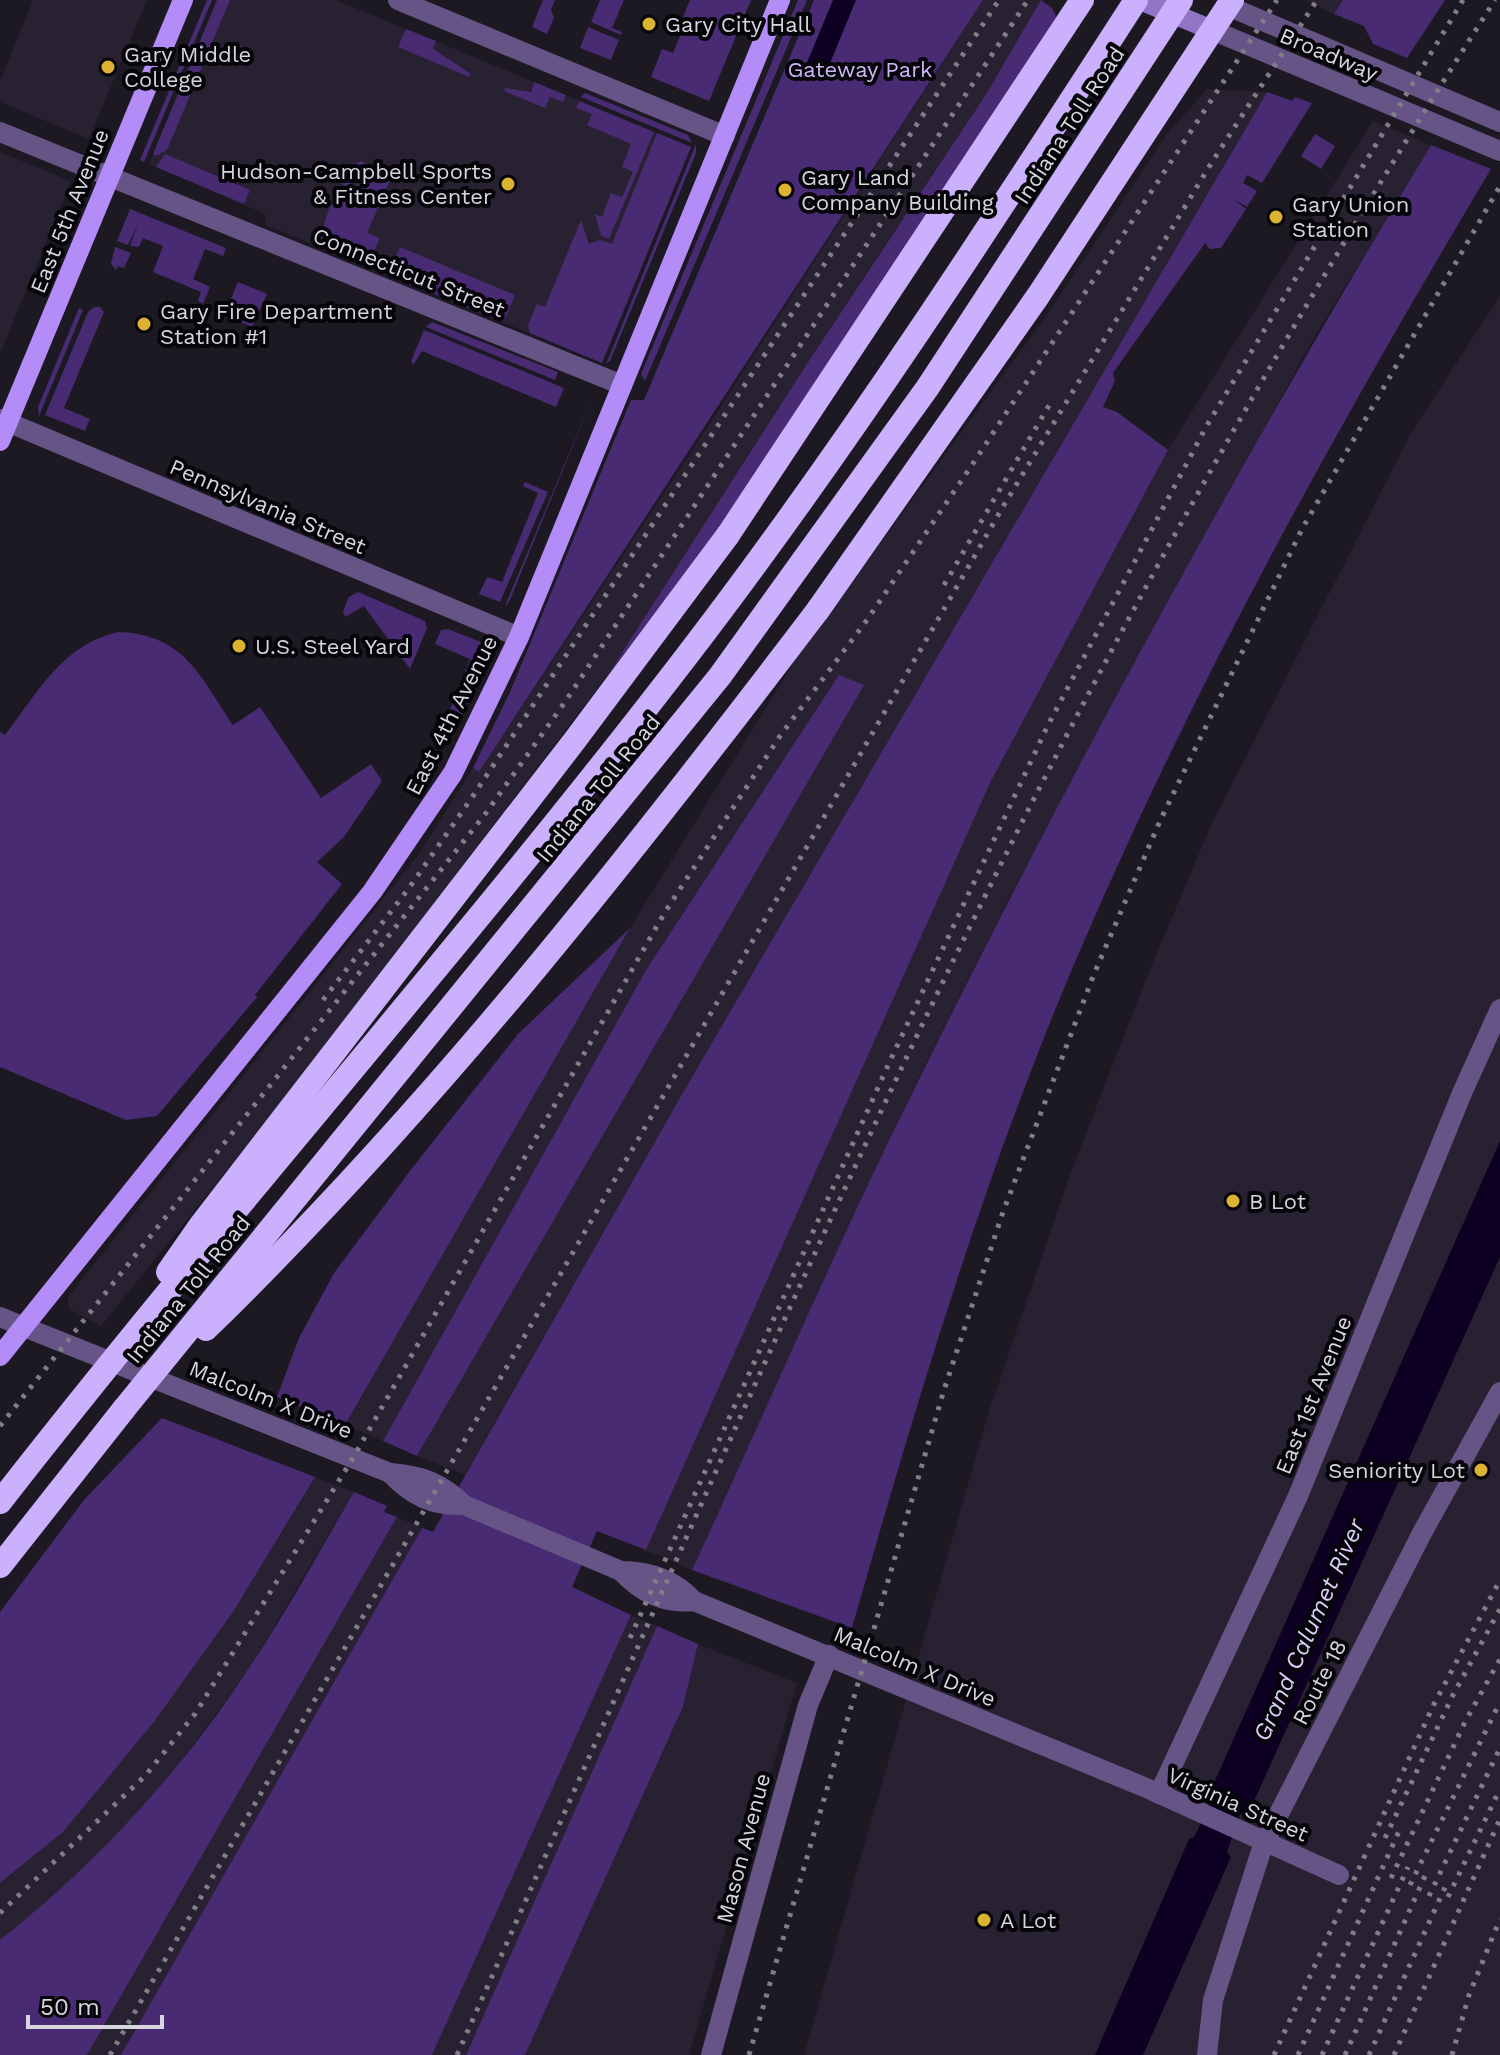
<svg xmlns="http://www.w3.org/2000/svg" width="1500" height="2055" viewBox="0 0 1500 2055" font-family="'Work Sans',sans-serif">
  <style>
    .built { fill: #272131 }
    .green { fill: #482b73 }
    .water { fill: #0e0022 }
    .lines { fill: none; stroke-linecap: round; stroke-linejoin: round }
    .minor { stroke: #665487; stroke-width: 20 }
    .tertiary { stroke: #665487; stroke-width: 20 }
    .secondary { stroke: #9174c6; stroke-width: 20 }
    .primary { stroke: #b38cf7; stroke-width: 20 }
    .motorway { stroke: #cab0fd; stroke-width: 24 }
    .rail { stroke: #817e87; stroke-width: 5; stroke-dasharray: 4 8; stroke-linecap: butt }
    .motorway-bridge { stroke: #cab0fd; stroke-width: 24 }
    .poi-dot { fill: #dcb233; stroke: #060509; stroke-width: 3 }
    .labels { text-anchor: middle; stroke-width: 8; stroke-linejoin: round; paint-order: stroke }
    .poi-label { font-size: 22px; fill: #d7d5dd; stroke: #060509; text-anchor: start }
    .street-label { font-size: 22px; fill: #d7d5dd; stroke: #060509 }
    .park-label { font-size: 22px; fill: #cbb7f7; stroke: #060509 }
    .water-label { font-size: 24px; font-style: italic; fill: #d8cbf7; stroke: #060509 }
  </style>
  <rect width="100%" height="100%" fill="#1c1923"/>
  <g class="built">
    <path d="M33,0H147L89,139L0,102V81Z"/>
    <path d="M217,0H336L691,147L602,363L266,225L265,214L149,164Z"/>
    <path d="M983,0H1041L985,96L810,359L607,676L267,1121L101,1326L71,1310L68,1306V1297L418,855L473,768L479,772L695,446Z"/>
    <path d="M1306,0H1343L1334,14Z"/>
    <path d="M1207,89L1267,92L681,1096L465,1475L417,1456L863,685L839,676L646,970L383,1441L345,1425L630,928L794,662L1051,309L1166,135Z"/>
    <path d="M1373,121L1431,145L1311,343L1008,900L916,1083L692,1570L646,1550L991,781L1168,450Z"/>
    <path d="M0,152L71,181L0,354Z"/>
    <path d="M1500,296V2055H804L989,1411L1070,1175L1148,974L1212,823L1411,433Z"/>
    <path d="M315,1477L354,1492L247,1672L159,1790L64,1889L0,1940V1883L63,1832L233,1612Z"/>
    <path d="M397,1517L422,1528L186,1942L121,2055H87Z"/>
    <path d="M631,1615L657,1626L466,2055H432Z"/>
    <path d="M698,1644L797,1683L689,2055H525L683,1708Z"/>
  </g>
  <g class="green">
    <path d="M207,0H212L144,162L140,160Z"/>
    <path d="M217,0H230L167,150L156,156L153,154Z"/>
    <path d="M543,0H555L551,10L554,18L547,34L532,27Z"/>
    <path d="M600,0H624L612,28L622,32L621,35L591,22Z"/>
    <path d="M690,0H751L709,101L651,77L662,49L673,53L687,19L683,17Z"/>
    <path d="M798,0H807L645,381L641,374Z"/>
    <path d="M814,0H983L479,772L473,768L510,692L631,400H644Z"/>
    <path d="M1041,0L1052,8L1057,18L719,528L607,676L810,359L985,96Z"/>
    <path d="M1343,0H1445L1407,58L1373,44L1364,26L1334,14Z"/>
    <path d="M588,27L619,40L611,60L580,48Z"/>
    <path d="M406,29L436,41L433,49L471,74L469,77L398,47Z"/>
    <path d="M534,82L566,95L563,102L550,97L545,108L504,91L505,88L531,92Z"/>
    <path d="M1267,92L1292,101L1295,97L1312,103L1262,183L1247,175L1243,183L1257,191L1247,207L1233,199L1246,209L1221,248L1210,249L1205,243L1113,373L1115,381L1103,407L1117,412L1168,450L991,781L646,1550L597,1531L572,1587L631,1615L432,2055H121L422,1528L433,1532L681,1096Z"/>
    <path d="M585,93L688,135L692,143L581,97Z"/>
    <path d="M579,101L654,132L609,239L601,236L595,214L602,217L611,193L622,197L633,172L622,167L631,144L587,125L592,114L576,108Z"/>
    <path d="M657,133L691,147L602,363L530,333L528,325L537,304L545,307L581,220L589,244L600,240L612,244Z"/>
    <path d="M1315,134L1335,146L1321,169L1301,156Z"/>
    <path d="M696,144V153L610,361L606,364Z"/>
    <path d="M1431,145L1491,169C1326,445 1170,727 1049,1025C970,1222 910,1425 852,1628L692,1570C768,1406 839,1240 919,1079C1076,761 1247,449 1431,145Z"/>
    <path d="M165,154L250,190L244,204L156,167Z"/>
    <path d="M361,161L371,166L370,169L346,188L340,182L346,168Z"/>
    <path d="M378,169L392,175L367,233L380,238L368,264L317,246L330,206Z"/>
    <path d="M130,209L226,248L223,256L205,249L193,279L210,287L203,304L198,301L201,292L153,272L163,246L143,238L139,247L130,246L138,224L128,245L117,241Z"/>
    <path d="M115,247L131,253L124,268L118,266L116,270L111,264Z"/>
    <path d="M400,247L515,295L505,319L500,321L391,276L390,270Z"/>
    <path d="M238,282L267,294L252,327L224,315Z"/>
    <path d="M94,307H100L104,312L64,408L90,419L85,431L45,415L88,312Z"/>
    <path d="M79,308L83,310L39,416L38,407Z"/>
    <path d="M432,322L558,372L555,380L426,327Z"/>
    <path d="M424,330L564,388L556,407L422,351L413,365L411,361Z"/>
    <path d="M595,392L509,602L505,606Z"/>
    <path d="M525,482L548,492L500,602L479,594L487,577L502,582L538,493L523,486Z"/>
    <path d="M358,592L425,621L427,628L410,669L364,606L345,617L343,611L349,597Z"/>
    <path d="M448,629L481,642L489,651L463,713L444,745L437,743L470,659L435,644L441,630Z"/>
    <path d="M118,632C184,634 200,676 233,725L260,707L321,798L371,764L382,781L344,837L317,862L342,884L255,995L257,997L157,1116L126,1120L0,1067V732L5,735C37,693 63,644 118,632Z"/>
    <path d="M839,675L864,685L417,1456L383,1441L646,970Z"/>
    <path d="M630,928L345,1425L277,1397L299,1338L334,1273L413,1167L518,1034Z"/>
    <path d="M162,1418L315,1477L233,1612L153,1723L63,1832L0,1883V1612L84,1500Z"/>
    <path d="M354,1492L387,1506L384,1512L397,1517L87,2055H0V1940C96,1864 179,1774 247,1671C286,1613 319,1552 354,1492Z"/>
    <path d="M657,1626L698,1644L683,1707L525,2055H466Z"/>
  </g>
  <g class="water">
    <path d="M833,0H856L826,73L806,65Z"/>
    <path d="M1500,1141V1257L1249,1812L1240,1814L1227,1852L1231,1857L1143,2055H1095L1189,1839L1194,1837L1212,1801L1209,1794Z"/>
  </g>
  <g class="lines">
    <g class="minor">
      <path d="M1228,6L1500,122"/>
      <path d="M1212,30L1500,151"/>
      <path d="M0,132L622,385"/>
      <path d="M0,419L519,637"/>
      <path d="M24,1327L390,1473C421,1475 442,1483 464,1505L621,1571C650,1571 674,1579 694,1601L1144,1787L1339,1875"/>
      <path d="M390,1473C412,1496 432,1506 464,1505"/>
      <path d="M621,1571C642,1593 663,1604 694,1601"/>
      <path d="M1159,1794L1298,1496L1462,1093L1500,1009"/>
      <path d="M711,2055L808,1705L829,1655"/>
      <path d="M1207,2055L1213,2000L1263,1845L1422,1533L1500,1392"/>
    </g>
    <g class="tertiary">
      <path d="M398,0L725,136"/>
      <path d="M0,1317L24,1327"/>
    </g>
    <path class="secondary" d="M1140,0L1212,30"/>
    <g class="primary">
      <path d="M0,441L183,0"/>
      <path d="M0,1356L372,892L453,773L519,637L780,0"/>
    </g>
    <g class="motorway">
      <path d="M728,535L1082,0"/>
      <path d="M818,610L1038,296L1232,0"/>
      <path d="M0,1566L124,1409"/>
    </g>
    <g class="rail">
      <path d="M944,585L1051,402"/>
      <path d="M323,1000L409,888L473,796L999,0"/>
      <path d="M0,1426L486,813L565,702L1028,0"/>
      <path d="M630,1638L890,1061L1048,725L1206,427L1463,0"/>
      <path d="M1385,1838L1453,1695L1500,1609"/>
      <path d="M1391,1878L1465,1722L1500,1659"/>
      <path d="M1410,1885L1500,1702"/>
      <path d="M1429,1896L1500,1748"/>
      <path d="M1448,1897L1500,1789"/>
      <path d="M0,1913L145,1776L195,1714L353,1458L665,912L780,736L867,620L976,459L1277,0"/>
      <path d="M110,2055L1004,505L1212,162L1317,0"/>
      <path d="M457,2055C638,1650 812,1240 1011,844C1157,554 1320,273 1495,0"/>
      <path d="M749,2055L944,1390L1003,1212L1094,974L1160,821L1302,529L1500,186"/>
      <path d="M1274,2055L1433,1706L1500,1580"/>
      <path d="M1298,2055L1400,1829"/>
      <path d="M1322,2055L1408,1867"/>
      <path d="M1345,2055L1425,1876"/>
      <path d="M1369,2055L1447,1883"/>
      <path d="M1394,2055L1500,1819"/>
      <path d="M1452,2055L1469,1995L1500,1919"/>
    </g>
    <g class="motorway-bridge">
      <path d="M168,1272L200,1226L575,740L728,535"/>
      <path d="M206,1329C432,1109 628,860 818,610"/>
      <path d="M124,1409L720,676L928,387L1181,0"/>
      <path d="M0,1502C223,1216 465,945 686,657C848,446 992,223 1136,0"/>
    </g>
  </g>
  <g class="poi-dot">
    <circle cx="649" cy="24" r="8"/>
    <circle cx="108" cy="67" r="8"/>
    <circle cx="508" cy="184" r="8"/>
    <circle cx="785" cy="190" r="8"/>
    <circle cx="1276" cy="217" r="8"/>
    <circle cx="144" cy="324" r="8"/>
    <circle cx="239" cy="646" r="8"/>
    <circle cx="1233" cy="1201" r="8"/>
    <circle cx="1481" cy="1470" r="8"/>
    <circle cx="984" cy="1920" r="8"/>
  </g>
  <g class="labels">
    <g class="poi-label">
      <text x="665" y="32">Gary City Hall</text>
      <text x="124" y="62">Gary Middle<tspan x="124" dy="25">College</tspan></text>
      <text x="492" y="179" text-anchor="end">Hudson-Campbell Sports<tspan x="492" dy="25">&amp; Fitness Center</tspan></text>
      <text x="801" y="185">Gary Land<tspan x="801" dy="25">Company Building</tspan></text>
      <text x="1292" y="212">Gary Union<tspan x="1292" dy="25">Station</tspan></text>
      <text x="160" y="319">Gary Fire Department<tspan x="160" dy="25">Station #1</tspan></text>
      <text x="255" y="654">U.S. Steel Yard</text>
      <text x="1249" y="1209">B Lot</text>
      <text x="1465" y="1478" text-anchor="end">Seniority Lot</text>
      <text x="1000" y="1928">A Lot</text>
    </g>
    <g class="street-label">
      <text transform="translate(1329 54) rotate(23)" y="8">Broadway</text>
      <text transform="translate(1069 125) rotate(-57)" y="8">Indiana Toll Road</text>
      <text transform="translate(69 211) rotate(-68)" y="8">East 5th Avenue</text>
      <text transform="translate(409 272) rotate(22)" y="8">Connecticut Street</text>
      <text transform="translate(268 506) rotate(23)" y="8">Pennsylvania Street</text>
      <text transform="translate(451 715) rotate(-63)" y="8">East 4th Avenue</text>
      <text transform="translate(598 788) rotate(-51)" y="8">Indiana Toll Road</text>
      <text transform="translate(188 1289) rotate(-51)" y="8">Indiana Toll Road</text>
      <text transform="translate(1313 1395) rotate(-68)" y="8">East 1st Avenue</text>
      <text transform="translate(271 1399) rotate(22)" y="8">Malcolm X Drive</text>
      <text transform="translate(915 1666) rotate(23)" y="8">Malcolm X Drive</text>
      <text transform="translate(1319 1682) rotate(-63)" y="8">Route 18</text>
      <text transform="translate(1238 1804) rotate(24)" y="8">Virginia Street</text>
      <text transform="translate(743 1848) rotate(-75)" y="8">Mason Avenue</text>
    </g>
    <g class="park-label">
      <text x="860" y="77">Gateway Park</text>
    </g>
    <g class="water-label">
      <text transform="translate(1309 1630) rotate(-66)" y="8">Grand Calumet River</text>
    </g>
  </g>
  <path d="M28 2015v12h134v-12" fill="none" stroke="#d7d5dd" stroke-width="4"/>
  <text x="40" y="2015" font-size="24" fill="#d7d5dd" stroke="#060509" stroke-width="6" paint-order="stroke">50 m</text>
</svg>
